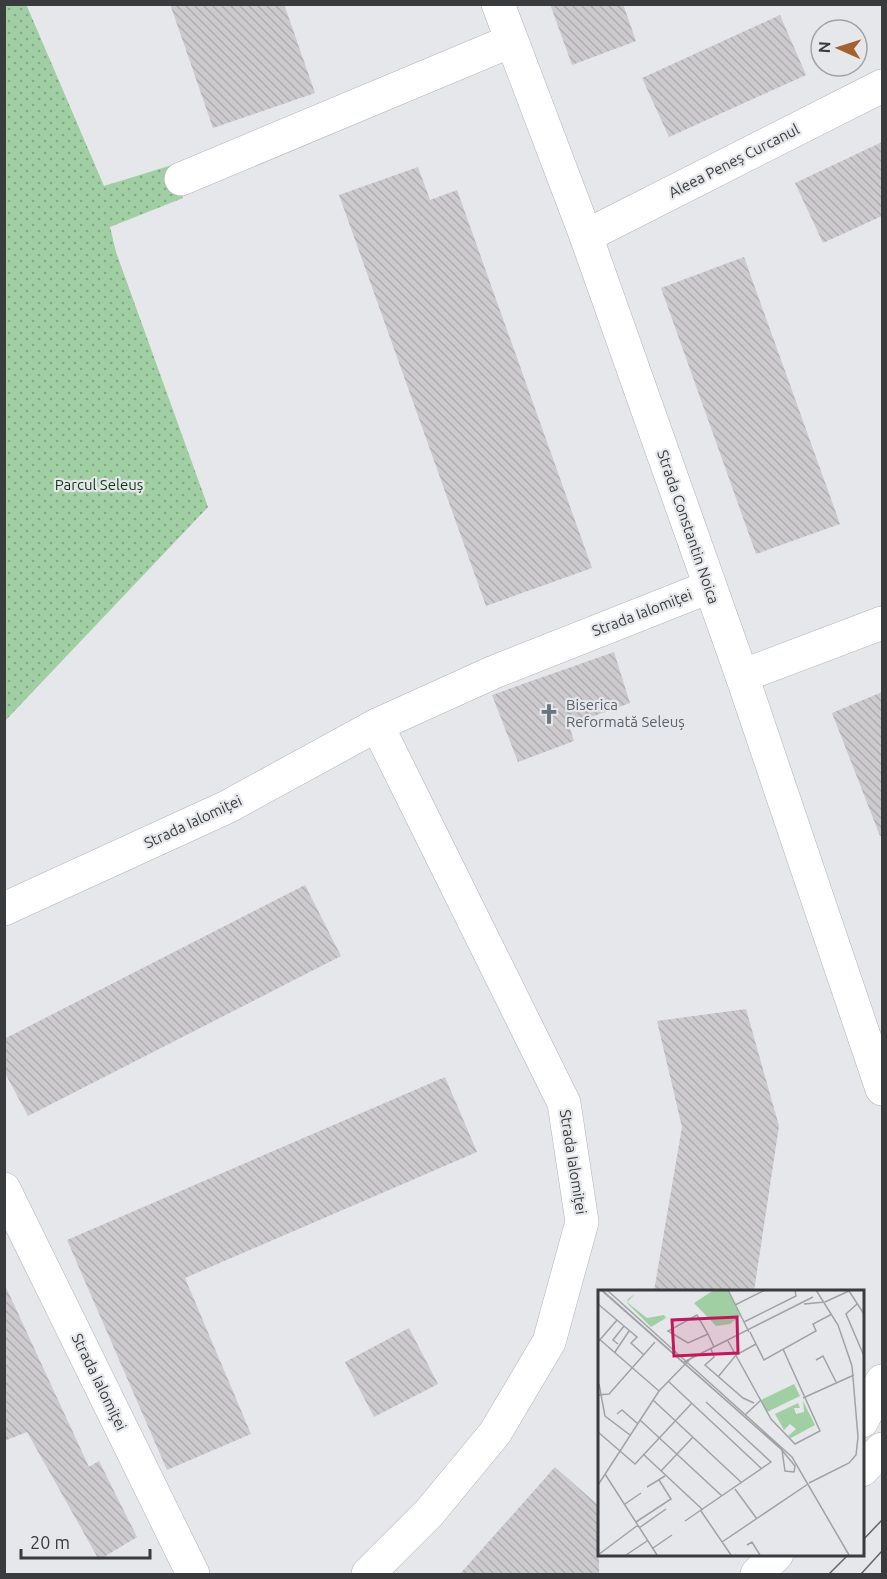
<svg xmlns="http://www.w3.org/2000/svg" width="887" height="1579" viewBox="0 0 887 1579" font-family="Ubuntu,sans-serif">
  <style>
    .green { fill: url(#green-dots) }
    .building { fill: url(#building-back-hatch) }
    .lines { fill: none; stroke-linecap: round; stroke-linejoin: round }
    .minor-casing { stroke: #b2b3b6; stroke-width: 34 }
    .tertiary-casing { stroke: #b2b3b6; stroke-width: 34 }
    .primary-casing { stroke: #b2b3b6; stroke-width: 34 }
    .minor { stroke: #fff; stroke-width: 33 }
    .tertiary { stroke: #fff; stroke-width: 33 }
    .primary { stroke: #fff; stroke-width: 33 }
    .tram { stroke: #636465; stroke-width: 1.5 }
    .labels { text-anchor: middle; stroke-width: 4.5; stroke-linejoin: round; paint-order: stroke }
    .street-label { font-size: 15px; fill: #3a3b3c; stroke: #e5e7ea }
    .park-label { font-size: 15px; fill: #0b3813; stroke: #e5e7ea }
    .worship-label { font-size: 15px; fill: #5b616d; stroke: #e5e7ea; text-anchor: start }
    .inset-road { fill: none; stroke: #a1a2a4; stroke-width: 1.5 }
    .view { fill: #c2185b; fill-opacity: 0.15; stroke: #c2185b; stroke-width: 3 }
    .inset-edge { fill: none; stroke: #3a3b3c; stroke-width: 3 }
  </style>
  <defs>
    <pattern id="green-dots" width="8" height="8" patternUnits="userSpaceOnUse" patternTransform="scale(1.5)"><rect width="8" height="8" fill="#a1cfa4"/><path d="M2 2h.1M6 6h.1" fill="none" stroke="#84a987" stroke-width="1.8" stroke-linecap="round"/></pattern>
    <pattern id="building-back-hatch" width="6" height="6" patternUnits="userSpaceOnUse" patternTransform="scale(1.5)"><rect width="6" height="6" fill="#cccacc"/><path d="M-1 5l2 2M0 0l6 6M5-1l2 2" fill="none" stroke="#b0aeb0"/></pattern>
  </defs>
  <rect width="100%" height="100%" fill="#e5e7ea"/>
  <path class="green" d="M26,4L104,186L172,165L181,179L183,198L110,227L116,252L208,507L5,721L4,5Z"/>
  <g class="building">
    <path d="M170,4H284L315,93L213,128Z"/>
    <path d="M550,4H623L636,41L572,65Z"/>
    <path d="M780,15L806,75L669,137L642,78Z"/>
    <path d="M882,142V216L823,243L795,183Z"/>
    <path d="M418,167L430,200L457,190L592,568L486,606L339,195Z"/>
    <path d="M744,257L840,524L756,554L661,288Z"/>
    <path d="M614,652L630,703L569,725L574,741L518,762L492,695Z"/>
    <path d="M882,692V835L880,836L832,713Z"/>
    <path d="M305,885L341,956L28,1116L4,1071V1039Z"/>
    <path d="M746,1009L779,1126L754,1291H654L682,1127L657,1021Z"/>
    <path d="M445,1077L477,1152L185,1278L251,1434L167,1470L67,1240Z"/>
    <path d="M4,1283L89,1467L99,1461L137,1537L99,1560L27,1432L4,1441Z"/>
    <path d="M409,1328L438,1384L374,1417L345,1362Z"/>
    <path d="M555,1467L599,1506V1575H459Z"/>
  </g>
  <g class="lines">
    <g class="minor-casing">
      <g id="minor">
        <path d="M181,179L511,41"/>
        <path d="M586,236L882,86"/>
        <path d="M742,676L882,623"/>
        <path d="M4,909L227,807L377,725L494,672L709,587"/>
        <path d="M4,1189L193,1574"/>
        <path d="M368,1574L429,1513L495,1433L549,1342L582,1222L564,1103L377,725"/>
      </g>
    </g>
    <g class="tertiary-casing">
      <path id="tertiary" d="M498,4L586,236L742,676L882,1089"/>
    </g>
    <g class="primary-casing">
      <g id="primary">
        <path d="M862,1421L882,1381"/>
        <path d="M862,1470L882,1449"/>
        <path d="M757,1574L777,1554"/>
      </g>
    </g>
    <use href="#minor" class="minor"/>
    <use href="#tertiary" class="tertiary"/>
    <use href="#primary" class="primary"/>
    <g class="tram">
      <path d="M862,1541L882,1520"/>
      <path d="M829,1574L849,1554"/>
      <path d="M861,1574L882,1551"/>
    </g>
  </g>
  <defs>
    <g id="church-bare" transform="scale(1.62)"><path d="M-1.2-6h2.4v3.5h3.3v2.4h-3.3V6h-2.4V-.1h-3.3v-2.4h3.3Z" fill="#6b7280" stroke="#e5e7ea" stroke-width="2.5" paint-order="stroke"/></g>
  </defs>
  <g fill-rule="evenodd">
    <use href="#church-bare" x="549" y="714"/>
  </g>
  <g class="labels">
    <g class="street-label">
      <text transform="translate(734 161) rotate(-27)" y="5">Aleea Peneș Curcanul</text>
      <text transform="translate(688 527) rotate(71)" y="5">Strada Constantin Noica</text>
      <text transform="translate(642 613) rotate(-21)" y="5">Strada Ialomiței</text>
      <text transform="translate(193 822) rotate(-25)" y="5">Strada Ialomiței</text>
      <text transform="translate(573 1162) rotate(81)" y="5">Strada Ialomiței</text>
      <text transform="translate(99 1382) rotate(64)" y="5">Strada Ialomiței</text>
    </g>
    <g class="park-label">
      <text x="99" y="490">Parcul Seleuș</text>
    </g>
    <g class="worship-label">
      <text x="566" y="710">Biserica<tspan x="566" dy="17">Reformată Seleuș</tspan></text>
    </g>
  </g>
  <g transform="translate(598 1290)">
    <rect width="266" height="266" fill="#e5e7ea"/>
    <path d="M116,0H130L142,26L132,34L118,36L96,13ZM37,4L29,12L35,17L49,28L66,25L68,28L53,37L30,14L29,12L30,9ZM196,94L202,106L169,122L163,110ZM205,111L217,135L193,148L190,146L198,139L192,134L186,140L177,124L200,113L202,118H196L198,124L206,122Z" fill="#a1cfa4"/>
    <path class="inset-road" d="M3,0L184,160L187,181L196,182L197,176L183,159L4,0M9,0L194,167L251,265M130,0L151,42M251,1L266,24M227,12L253,0M0,14L39,47L33,53L46,65M206,14L227,12M259,14L248,24L266,66M137,15L167,0M146,32L198,6L197,0M152,42L166,70L218,41L215,34L234,24M110,44L90,53L70,41L99,25L110,44L116,57M0,48L61,101M130,51L173,129L197,154L222,141L185,59M0,52L19,30M20,54L15,50L26,36M113,59L116,67L107,75L145,108L156,113M17,62L31,41M218,70L225,66L238,92M86,72L215,7M120,87L138,65L158,54M70,91L164,179M1,94L7,126L32,145M0,105L11,104L57,52M205,108L256,85M55,110L144,193M19,124L24,120L40,134M147,125L163,110M42,130L124,206M0,142L37,174L94,113M45,164L105,220M63,181L95,147M7,184L59,265M211,193L251,173L258,165L260,147L254,76L240,35L218,0M0,195L61,101L97,64M49,197L67,186M137,199L159,229M27,214L43,203M103,221L133,265M87,231L173,172L108,112M38,232L73,209L61,190M41,238L68,219M124,252L210,194M149,255L154,252L162,265M55,258L74,245M0,265L40,235M28,265L49,251"/>
    <path class="view" d="M139,27L140,63L76,66L74,30Z"/>
    <rect width="266" height="266" class="inset-edge"/>
  </g>
  <rect width="887" height="1579" fill="none" stroke="#3a3b3c" stroke-width="12"/>
  <g transform="translate(839 48) rotate(273)"><circle r="28" fill="#e5e7ea" stroke="#a1a2a4" stroke-width="1.5"/>
  <path d="M0-4.5L10 22L0 15L-10 22Z" fill="#a56230"/>
  <text y="-9" font-size="16" font-weight="bold" text-anchor="middle" fill="#3a3b3c">N</text>
  </g>
  <path d="M21 1549v9h129v-9" fill="none" stroke="#3a3b3c" stroke-width="3"/>
  <text x="30" y="1549" font-size="18" fill="#3a3b3c" stroke="#e5e7ea" stroke-width="4.5" paint-order="stroke">20 m</text>
</svg>
